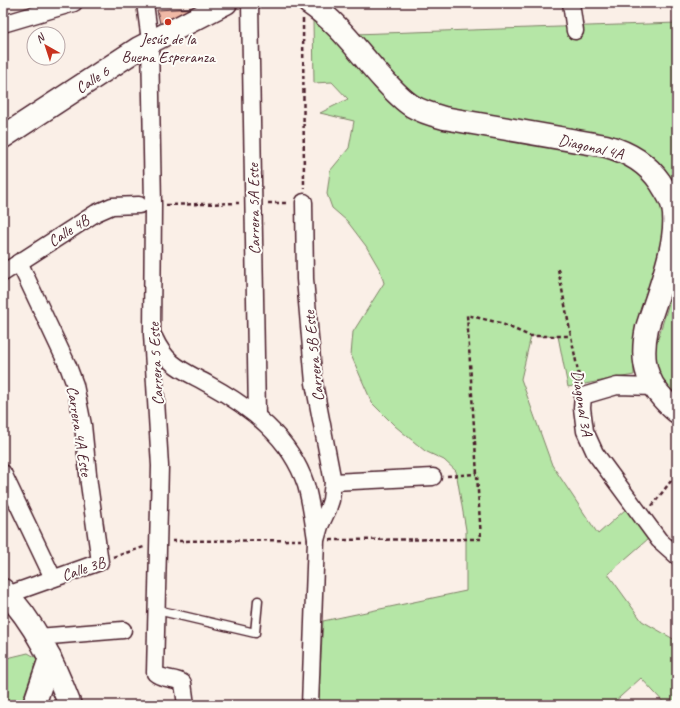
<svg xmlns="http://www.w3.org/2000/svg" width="680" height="708" viewBox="0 0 680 708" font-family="Caveat,sans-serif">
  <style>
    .green { fill: #b5e6a6; stroke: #808268 }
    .building { fill: #f0b9a6; stroke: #4a1f2b }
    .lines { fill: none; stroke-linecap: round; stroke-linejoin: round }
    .lane-casing { stroke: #4a1f2b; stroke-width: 11 }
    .street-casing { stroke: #4a1f2b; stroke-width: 19 }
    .secondary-casing { stroke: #4a1f2b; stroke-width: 25 }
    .path { stroke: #4a1f2b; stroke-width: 2.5; stroke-dasharray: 4 3; stroke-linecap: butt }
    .lane { stroke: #fdfcf7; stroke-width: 8 }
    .street { stroke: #fdfcf7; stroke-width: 16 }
    .secondary { stroke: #fdfcf7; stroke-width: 22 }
    .poi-dot { fill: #c8321e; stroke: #fdfcf7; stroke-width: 1.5 }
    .labels { text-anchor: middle; stroke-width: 4; stroke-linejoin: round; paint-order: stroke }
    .poi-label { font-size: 16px; fill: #4a1f2b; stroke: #fdfcf7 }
    .street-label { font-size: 16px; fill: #4a1f2b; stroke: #fdfcf7 }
  </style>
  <rect width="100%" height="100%" fill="#faefe7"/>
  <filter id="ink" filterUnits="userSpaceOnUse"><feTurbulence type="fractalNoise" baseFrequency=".025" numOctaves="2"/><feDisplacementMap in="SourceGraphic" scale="8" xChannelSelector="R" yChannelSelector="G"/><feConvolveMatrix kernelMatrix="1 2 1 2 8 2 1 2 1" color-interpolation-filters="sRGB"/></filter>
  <g filter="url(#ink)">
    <g class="green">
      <path d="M313,20L326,27L362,72L398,106L604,153L644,174L663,207L664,241L642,320L633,346L634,375L568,387L558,336H531L521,379L552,465L598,534L626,509L648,539L608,574L642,621L677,641V705H666L641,678L611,705H318L323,621L466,591V530L456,471L444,460L425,451L395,426L372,403L351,355L353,332L384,283L380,270L366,246L347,221L332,208L327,194L330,171L349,148L354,121L320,113L348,99L332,82L314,83Z"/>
      <path d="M677,23V190L648,156L436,106L410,92L380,65L354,34Z"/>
      <path d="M677,277V402L663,386L654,364L656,345Z"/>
      <path d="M28,653L37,658L21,705H3V659Z"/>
    </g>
    <path class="building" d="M192,8L193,16L161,28L157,10Z"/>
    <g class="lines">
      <g class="lane-casing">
        <path id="lane" d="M157,610L255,633L258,601"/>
      </g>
      <g class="street-casing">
        <g id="street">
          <path d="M145,3L150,41L153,205L152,334L160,466L155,673C162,680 175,677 183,683L186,705"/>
          <path d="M250,3L257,416"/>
          <path d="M571,3L575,31"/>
          <path d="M3,24L74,3"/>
          <path d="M304,202L305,279L314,383L333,482L331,500L328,509L320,526L316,540L310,705"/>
          <path d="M3,273L96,213L112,206L139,205"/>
          <path d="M154,337C167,366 183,370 208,384C250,407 290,437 306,485C311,502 313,521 316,539"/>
          <path d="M654,387L617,386L583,396L582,408L585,431L595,453L659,540L677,556"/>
          <path d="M3,473L53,578"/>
          <path d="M333,482L433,477"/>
          <path d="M7,595L100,562L89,484L83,425L75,385L68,366L19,262"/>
          <path d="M38,637L123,630"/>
        </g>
      </g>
      <g class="secondary-casing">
        <g id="secondary">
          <path d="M309,3C339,23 359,53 383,79C392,89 401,99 412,106C422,112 433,115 444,118L606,146C628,152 647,163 660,182C665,190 671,198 673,207C680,240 657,295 647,328C639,365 648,388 677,412"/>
          <path d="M3,137L139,48L226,3"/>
          <path d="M3,590C35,622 54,664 70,705"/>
          <path d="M34,705L50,658"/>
        </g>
      </g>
      <g class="path">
        <path d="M303,19L304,188"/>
        <path d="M268,203H289"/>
        <path d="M166,205L239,203"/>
        <path d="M558,269L580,382"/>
        <path d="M447,476L476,474"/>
        <path d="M652,506L677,473"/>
        <path d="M330,540L481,539L467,315L500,323L530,336H571"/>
        <path d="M172,541L301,540"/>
        <path d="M113,557L144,547"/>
      </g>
      <use href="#lane" class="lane"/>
      <use href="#street" class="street"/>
      <use href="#secondary" class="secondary"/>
    </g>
  </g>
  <circle class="poi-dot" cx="168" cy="22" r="4"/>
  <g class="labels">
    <g class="poi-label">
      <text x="168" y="44">Jesús de la<tspan x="168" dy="18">Buena Esperanza</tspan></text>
    </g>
    <g class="street-label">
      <text transform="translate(92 79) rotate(-33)" y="6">Calle 6</text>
      <text transform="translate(591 146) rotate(13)" y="6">Diagonal 4A</text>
      <text transform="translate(253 209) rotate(-91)" y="6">Carrera 5A Este</text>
      <text transform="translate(68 230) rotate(-33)" y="6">Calle 4B</text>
      <text transform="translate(313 356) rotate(-96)" y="6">Carrera 5B Este</text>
      <text transform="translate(155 364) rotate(-93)" y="6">Carrera 5 Este</text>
      <text transform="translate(583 403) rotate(81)" y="6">Diagonal 3A</text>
      <text transform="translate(80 431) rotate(81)" y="6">Carrera 4A Este</text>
      <text transform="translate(83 568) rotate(-19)" y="6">Calle 3B</text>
    </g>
  </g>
  <rect width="680" height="708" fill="none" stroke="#fdfcf7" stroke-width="16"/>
  <rect x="8" y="8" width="664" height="692" fill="none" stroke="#4a1f2b" stroke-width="1.5" filter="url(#ink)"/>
  <g transform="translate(46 46) rotate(321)"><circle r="19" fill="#fdfcf7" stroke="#b5a4a5"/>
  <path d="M0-3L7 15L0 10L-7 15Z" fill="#c8321e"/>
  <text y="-6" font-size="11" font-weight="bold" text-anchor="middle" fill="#4a1f2b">N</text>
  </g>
</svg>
